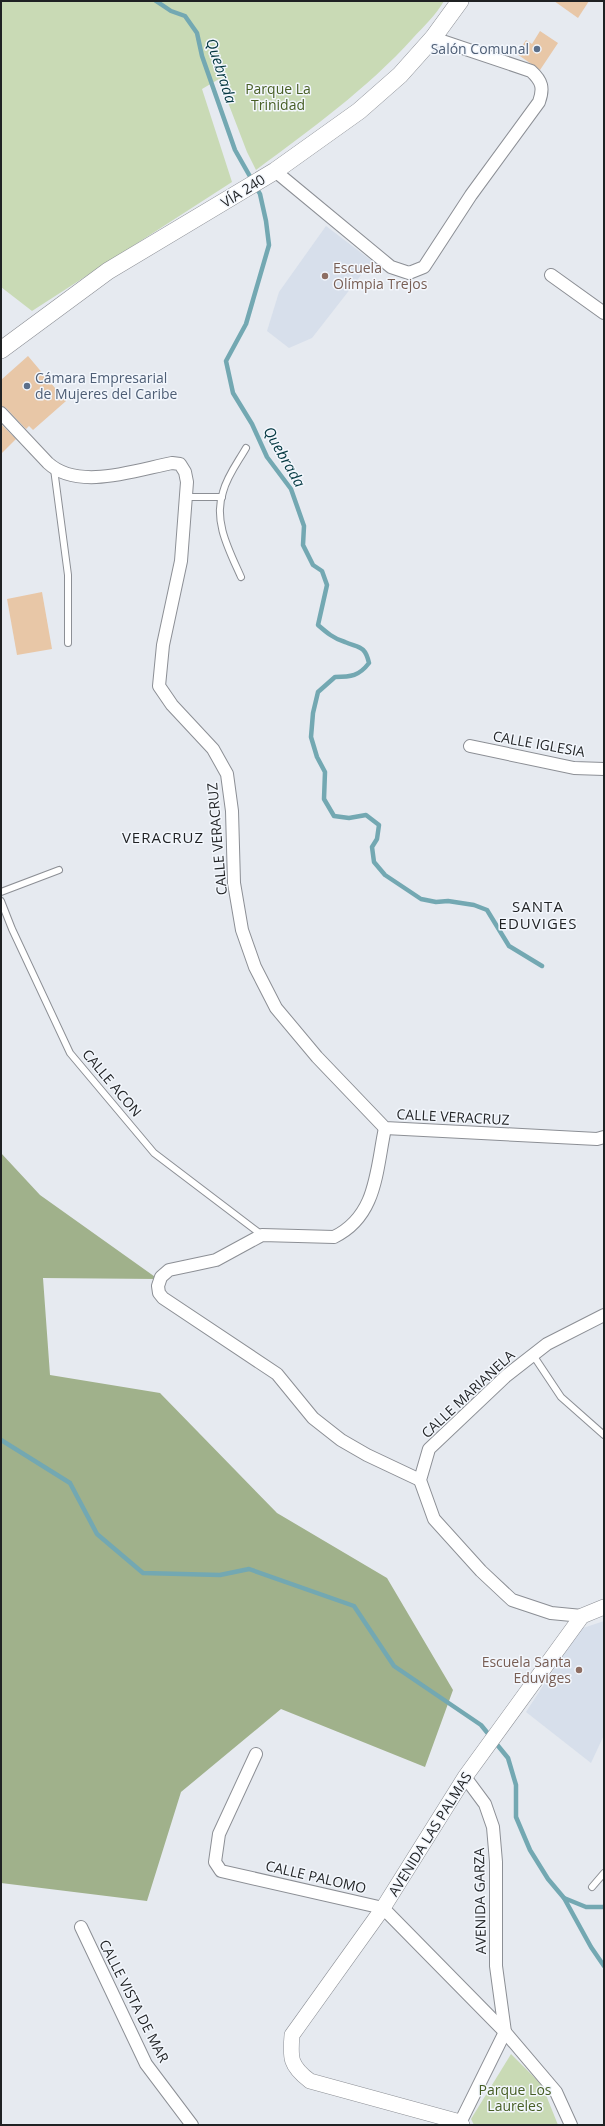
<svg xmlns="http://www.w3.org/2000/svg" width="605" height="2126" viewBox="0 0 605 2126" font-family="'Open Sans',sans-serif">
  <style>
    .built { fill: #d7dfeb }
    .green { fill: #c9dab5 }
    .forest { fill: #a0b18b }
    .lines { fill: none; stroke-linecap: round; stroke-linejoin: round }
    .stream { stroke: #73a8b2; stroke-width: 4.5 }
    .building { fill: #e8c7a7 }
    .service-casing { stroke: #8c8f95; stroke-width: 8 }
    .minor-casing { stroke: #8c8f95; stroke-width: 14 }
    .tertiary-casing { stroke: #8c8f95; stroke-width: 16 }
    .secondary-casing { stroke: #8c8f95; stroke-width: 18 }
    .service { stroke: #fff; stroke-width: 6 }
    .minor { stroke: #fff; stroke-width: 12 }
    .tertiary { stroke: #fff; stroke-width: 15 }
    .secondary { stroke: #fff; stroke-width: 17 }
    .service-dot { fill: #5c6f8a; stroke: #f3f7fd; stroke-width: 1.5 }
    .education-dot { fill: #8d6e63; stroke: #f3f7fd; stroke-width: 1.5 }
    .labels { text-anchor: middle; stroke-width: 3; stroke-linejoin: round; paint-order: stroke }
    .service-label { font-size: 14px; fill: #4e5e75; stroke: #f3f7fd; text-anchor: end }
    .park-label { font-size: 14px; fill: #475e24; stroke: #f3f7fd }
    .street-label { font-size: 14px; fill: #1f2123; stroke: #f3f7fd }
    .education-label { font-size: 14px; fill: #785e54; stroke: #f3f7fd; text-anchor: start }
    .water-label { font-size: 15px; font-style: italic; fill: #043841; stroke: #f3f7fd }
    .neighbourhood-label { font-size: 15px; letter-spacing: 1px; fill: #1f2123; stroke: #f3f7fd }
  </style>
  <rect width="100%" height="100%" fill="#e6eaf0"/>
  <g class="built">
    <path d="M326,226L372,261L312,338L289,348L267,331L279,292Z"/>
    <path d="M604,1621V1735L591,1763L526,1712L580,1629Z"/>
  </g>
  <g class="green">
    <path d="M1,1H444C436,15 424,26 413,38C367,89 311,129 256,170L247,152L219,79L202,89L232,182L32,311L1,287Z"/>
    <path d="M511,2054L542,2085L558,2125H474L471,2119Z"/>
  </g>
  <path class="forest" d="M1,1153L40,1195L158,1279L43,1278L50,1375L160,1393L277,1513L387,1578L453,1690L425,1767L281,1709L181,1792L147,1901L1,1883Z"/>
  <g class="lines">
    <g class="stream">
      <path d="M156,1L171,11L185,16L197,33L202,56L235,150L260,194L266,221L269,245L246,324L226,361L233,393L252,424L267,457L291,489L304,526L303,545L313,565L322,571L327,585L318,625C326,632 334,639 345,642C359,648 365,645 369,663C359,676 351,677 335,677L318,692L313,713L311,737L317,757L325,772L324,799L334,816L349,818L366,815L379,825L377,839L372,847L374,862L385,875L421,899L436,902L448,901L474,905L487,910L509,946L542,966"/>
      <path d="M1,1440L70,1483L97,1534L143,1573L220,1575L249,1569L354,1606L394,1666L481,1725L508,1758L516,1785V1817L530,1850L548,1879L564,1898L591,1947L604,1966"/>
      <path d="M564,1898L586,1907H604"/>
    </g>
  </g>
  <g class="building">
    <path d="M554,1H589L578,18Z"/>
    <path d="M540,31L558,43L540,70L517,54L526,40L532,44Z"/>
    <path d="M28,356L66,401L33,430L29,426L26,429L6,408L1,406V380Z"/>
    <path d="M1,424L16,439L1,454Z"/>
    <path d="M42,592L52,649L17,655L7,599Z"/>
  </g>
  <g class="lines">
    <g class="service-casing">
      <g id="service">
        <path d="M54,469L68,575V643"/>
        <path d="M186,497H222"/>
        <path d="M241,577C229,550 213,521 223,492C227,476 238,462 246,448"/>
        <path d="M1,892L59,870"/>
        <path d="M1,901L12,929L70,1053L154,1153L262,1235"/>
        <path d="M533,1355L561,1397L604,1435"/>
        <path d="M592,1887L604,1873"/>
      </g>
    </g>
    <g class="minor-casing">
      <g id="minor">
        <path d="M275,171L391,267L409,273L424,267L471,195L539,102C544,88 542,81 531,71L433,38"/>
        <path d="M551,275L604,313"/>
        <path d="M1,413L48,463C78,491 136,470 172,463L180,464L185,472L187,482L181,561L163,645L159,686L172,705L213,749L227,774L232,811L234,883L242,930L255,967L276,1008L317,1057L385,1128L597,1139L604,1137"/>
        <path d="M470,746L574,768L604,769"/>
        <path d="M385,1128C376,1171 377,1216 334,1237L262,1235L216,1260L169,1270L161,1277L158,1286L159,1293L163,1298L277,1374L313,1418L341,1440L367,1455L420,1480"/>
        <path d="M582,1616L551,1613L512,1600L481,1571L434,1519L420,1480L429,1449L506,1376L547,1344L604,1315"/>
        <path d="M256,1754L219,1834L215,1862L221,1871L383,1908L505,2032L556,2092L571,2125"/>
        <path d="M465,1777L485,1804L493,1827L496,1862V1966L505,2032"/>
        <path d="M81,1927L146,2064L192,2125"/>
        <path d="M459,2125L505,2032"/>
      </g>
    </g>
    <g class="tertiary-casing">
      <path id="tertiary" d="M462,2125L460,2122L310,2081C290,2066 290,2058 292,2035L383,1908L465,1777L582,1616L604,1607"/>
    </g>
    <g class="secondary-casing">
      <path id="secondary" d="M1,350L108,271L275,171L359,111L400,75L433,38L460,1"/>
    </g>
    <use href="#service" class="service"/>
    <use href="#minor" class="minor"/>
    <use href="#tertiary" class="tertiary"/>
    <use href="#secondary" class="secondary"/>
  </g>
  <g class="service-dot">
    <circle cx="537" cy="49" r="4"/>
    <circle cx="27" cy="386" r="4"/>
  </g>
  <g class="education-dot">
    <circle cx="325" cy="276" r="4"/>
    <circle cx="579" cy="1670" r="4"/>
  </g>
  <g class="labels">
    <g class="service-label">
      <text x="529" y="54">Salón Comunal</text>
      <text x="35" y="383" text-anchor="start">Cámara Empresarial<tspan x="35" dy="16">de Mujeres del Caribe</tspan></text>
    </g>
    <g class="park-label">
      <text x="278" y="94">Parque La<tspan x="278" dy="16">Trinidad</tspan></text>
      <text x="515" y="2095">Parque Los<tspan x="515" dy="16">Laureles</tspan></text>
    </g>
    <g class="street-label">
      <text transform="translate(243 191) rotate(-32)" y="5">VÍA 240</text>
      <text transform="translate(539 744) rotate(10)" y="5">CALLE IGLESIA</text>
      <text transform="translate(217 839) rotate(-95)" y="5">CALLE VERACRUZ</text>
      <text transform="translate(112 1083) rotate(50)" y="5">CALLE ACON</text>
      <text transform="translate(453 1117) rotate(3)" y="5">CALLE VERACRUZ</text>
      <text transform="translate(468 1394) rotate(-43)" y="5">CALLE MARIANELA</text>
      <text transform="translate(430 1834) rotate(-58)" y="5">AVENIDA LAS PALMAS</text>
      <text transform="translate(316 1877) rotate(13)" y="5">CALLE PALOMO</text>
      <text transform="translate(480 1901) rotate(-91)" y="5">AVENIDA GARZA</text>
      <text transform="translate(134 2001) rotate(63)" y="5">CALLE VISTA DE MAR</text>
    </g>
    <g class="education-label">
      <text x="333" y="273">Escuela<tspan x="333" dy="16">Olímpia Trejos</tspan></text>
      <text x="571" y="1667" text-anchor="end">Escuela Santa<tspan x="571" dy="16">Eduviges</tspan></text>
    </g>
    <g class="water-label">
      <text transform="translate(221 71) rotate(72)" y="5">Quebrada</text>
      <text transform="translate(284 457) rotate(60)" y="5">Quebrada</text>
    </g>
    <g class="neighbourhood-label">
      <text x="163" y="843">VERACRUZ</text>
      <text x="538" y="912">SANTA<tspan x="538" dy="17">EDUVIGES</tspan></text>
    </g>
  </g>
  <rect width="605" height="2126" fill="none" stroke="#1f2123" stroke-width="4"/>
</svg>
